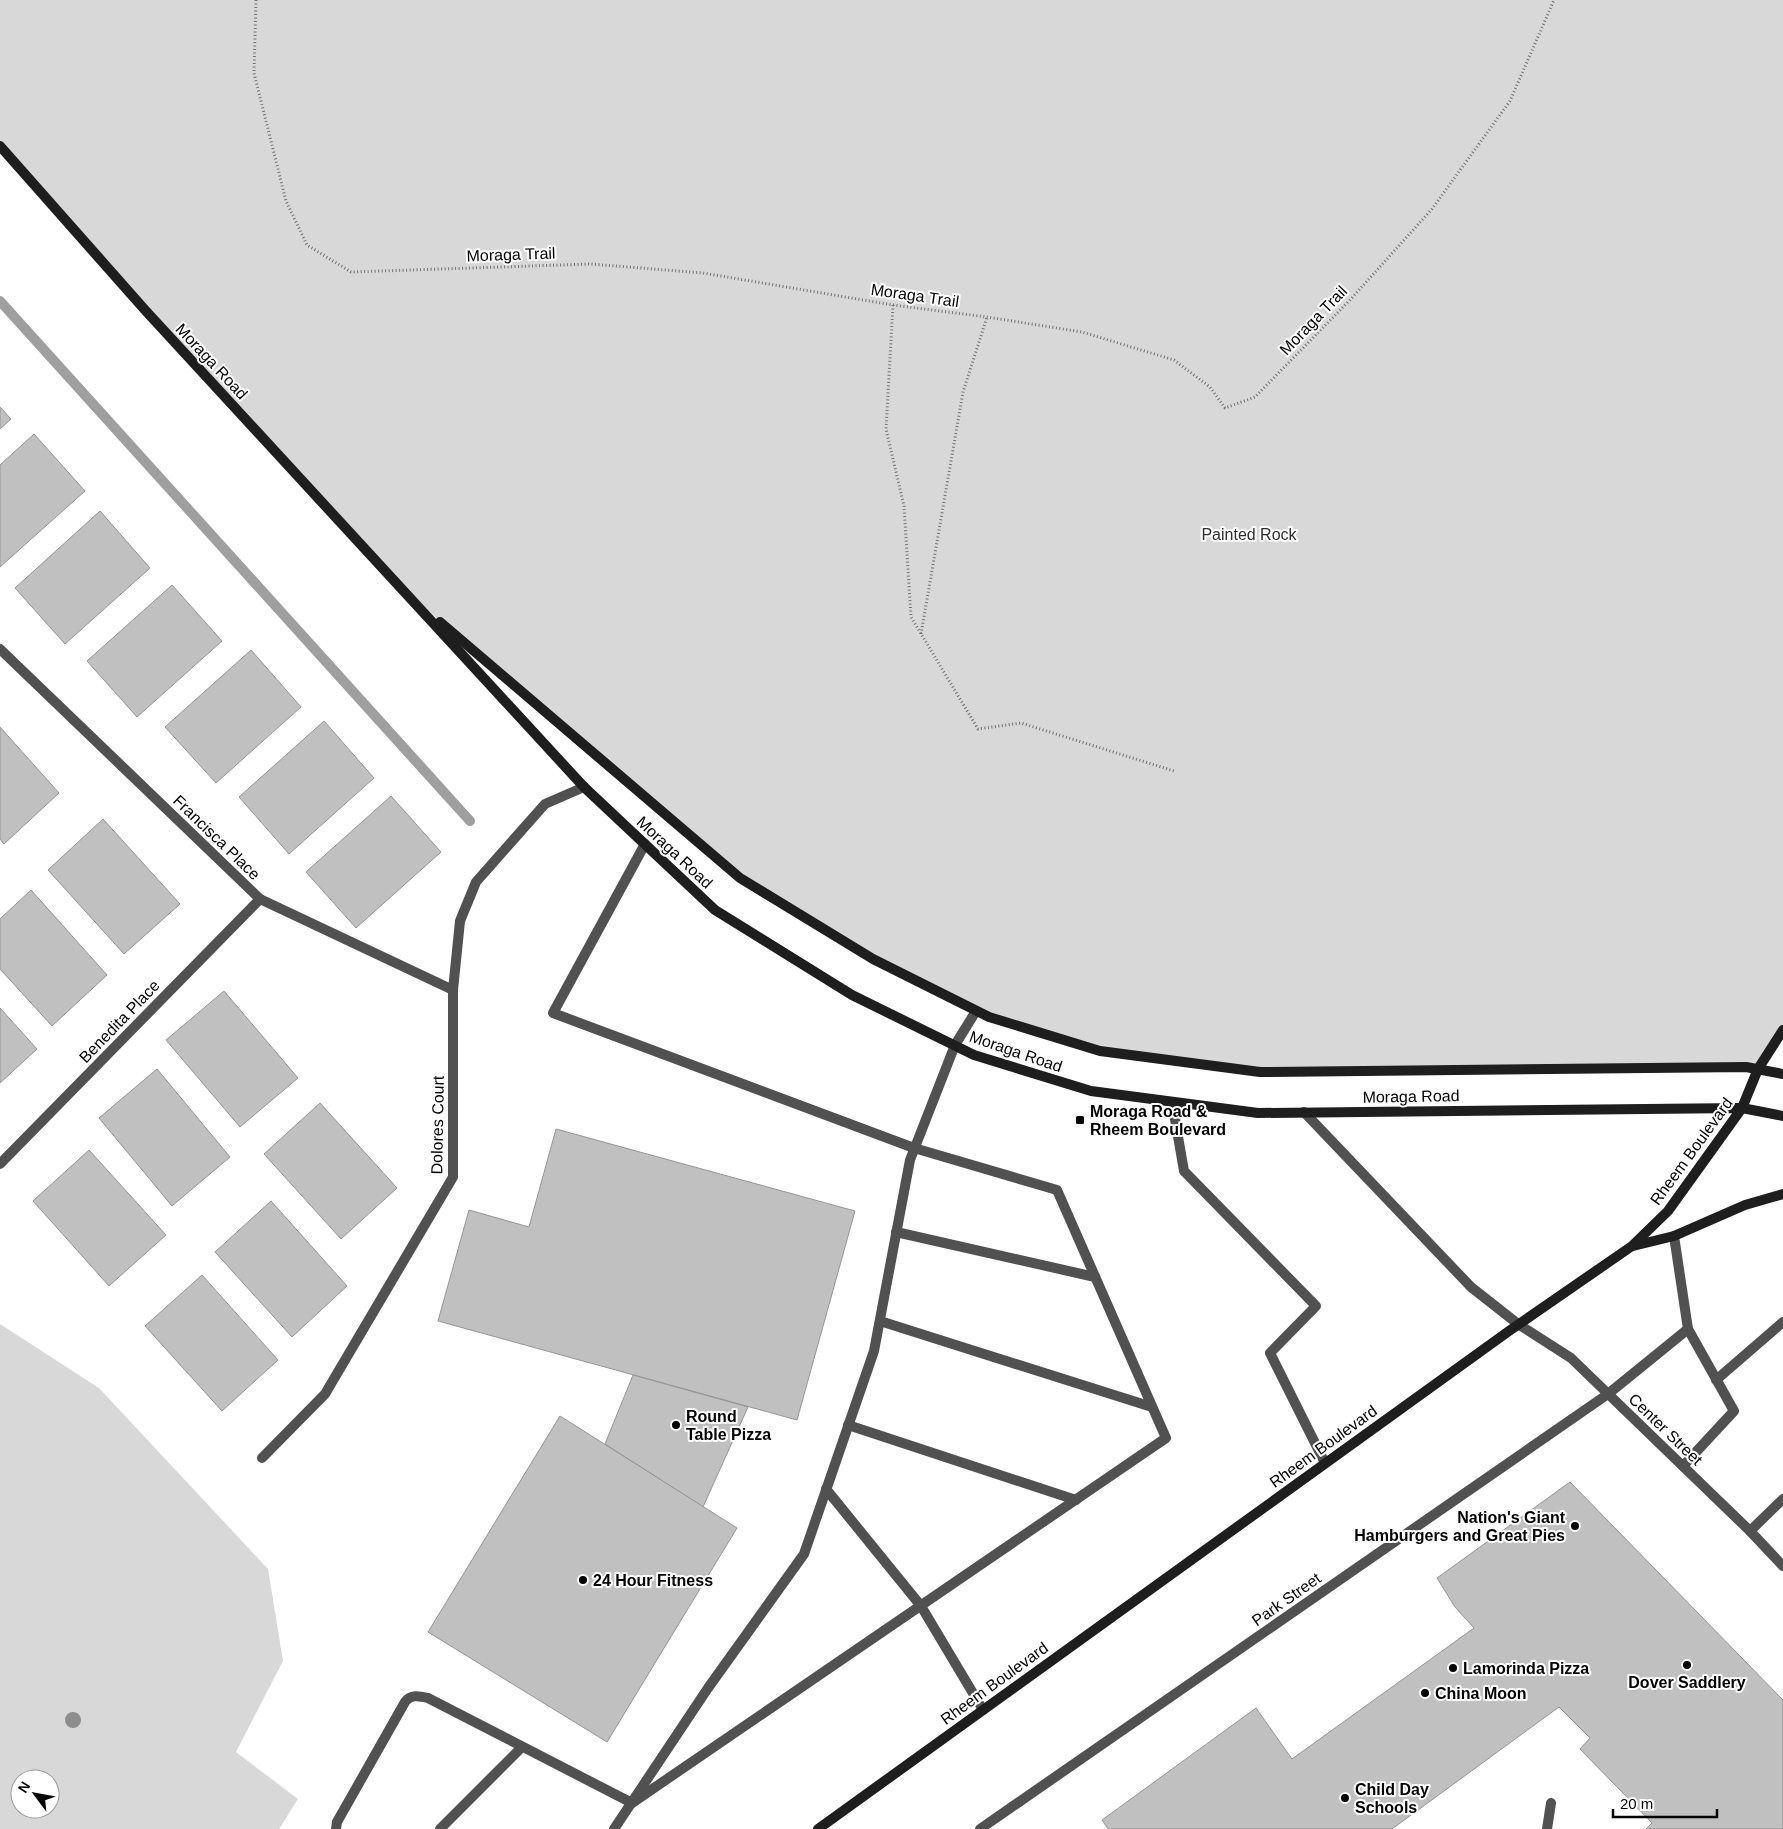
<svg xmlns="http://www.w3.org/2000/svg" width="1783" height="1829" viewBox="0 0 1783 1829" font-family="Arial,sans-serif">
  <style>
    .green { fill: #d8d8d8; fill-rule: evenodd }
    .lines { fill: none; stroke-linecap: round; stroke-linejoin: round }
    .stream { stroke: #9f9f9f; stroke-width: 10 }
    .building { fill: #c0c0c0; stroke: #959595 }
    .path { stroke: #737373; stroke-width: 3; stroke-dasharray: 1 2.5; stroke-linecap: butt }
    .lane { stroke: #515151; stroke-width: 10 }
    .street { stroke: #515151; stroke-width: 10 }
    .secondary { stroke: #1e1e1e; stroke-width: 10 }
    .tree { fill: #8d8d8d }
    .poi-dot { fill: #000; stroke: #fff; stroke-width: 2 }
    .labels { text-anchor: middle; stroke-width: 4; stroke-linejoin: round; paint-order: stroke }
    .street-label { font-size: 16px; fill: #000; stroke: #fff }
    .park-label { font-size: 16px; fill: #2f2f2f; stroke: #fff }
    .poi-label { font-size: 16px; font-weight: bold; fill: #000; stroke: #fff; text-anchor: start }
  </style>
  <rect width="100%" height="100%" fill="#fff"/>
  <g class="green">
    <path d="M0,0H1783V1030L1758,1069L1260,1072L1100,1051L976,1011L873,959L740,878L407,593L0,146Z"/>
    <path d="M0,1324L99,1388L268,1569L283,1661L236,1752L298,1799L279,1829H0ZM20,1779H50V1809H20Z"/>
  </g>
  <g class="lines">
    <path class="stream" d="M0,301L470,821"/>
  </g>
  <g class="building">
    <path d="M0,407L11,419L0,429Z"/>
    <path d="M34,434L85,491L0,567V465Z"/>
    <path d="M100,511L150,568L65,644L15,588Z"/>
    <path d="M172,585L222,641L137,717L87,661Z"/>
    <path d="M251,650L301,707L216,783L165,727Z"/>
    <path d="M324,721L374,778L289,854L239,797Z"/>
    <path d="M0,727L59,793L4,844L0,839Z"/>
    <path d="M391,796L441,852L356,928L306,872Z"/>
    <path d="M103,819L180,904L124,954L48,870Z"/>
    <path d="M31,890L107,975L52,1026L0,969V919Z"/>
    <path d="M224,991L298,1078L240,1127L166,1040Z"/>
    <path d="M0,1008L37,1049L0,1083Z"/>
    <path d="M157,1069L230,1157L172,1206L99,1118Z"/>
    <path d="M320,1103L397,1188L341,1239L264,1154Z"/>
    <path d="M556,1129L855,1211L797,1420L438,1321L469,1210L529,1227Z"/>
    <path d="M89,1150L166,1235L109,1286L33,1201Z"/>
    <path d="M271,1201L347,1286L292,1337L215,1252Z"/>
    <path d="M202,1275L278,1360L222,1411L145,1326Z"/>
    <path d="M633,1375L748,1407L703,1507L605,1444Z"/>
    <path d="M560,1416L737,1528L607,1742L428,1632Z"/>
    <path d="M1570,1482L1783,1700V1829H1646L1652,1823L1580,1749L1590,1738L1559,1707L1392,1829H1108L1102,1820L1256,1708L1292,1759L1474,1628L1455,1607L1437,1578Z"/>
  </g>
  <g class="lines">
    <g class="path">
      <path d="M256,0L254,73L286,201L307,245L351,272L591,264L703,273L893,305L987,317L1082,332L1174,360L1210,387L1225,408L1255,397L1350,300L1432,209L1510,101L1554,0"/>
      <path d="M893,305L886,429L904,506L911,617L978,729L1021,723L1174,771"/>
      <path d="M921,634L963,392L987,317"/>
    </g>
    <g class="lane">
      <path d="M1172,1102L1184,1171L1316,1306L1270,1353L1325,1463"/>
      <path d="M896,1232L1095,1277"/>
      <path d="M1674,1236L1688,1329L1734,1411L1683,1466"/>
      <path d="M880,1321L1152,1407"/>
      <path d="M1518,1324L1571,1358L1750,1531L1783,1566"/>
      <path d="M1716,1380L1783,1322"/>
      <path d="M848,1425L1076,1500"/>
      <path d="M826,1489L921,1606L983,1710"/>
      <path d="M1750,1531L1783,1499"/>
      <path d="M336,1829L337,1822L405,1702C411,1694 419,1696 428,1698L632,1803L1166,1438L1057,1190L914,1148L553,1013L645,844"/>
      <path d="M440,1829L522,1747"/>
      <path d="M614,1829L708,1688L804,1554L874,1351L910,1160L955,1045L976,1011"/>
      <path d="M980,1829L1608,1394L1688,1329"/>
      <path d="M1547,1829L1551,1803"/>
    </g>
    <g class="street">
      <path d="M0,649L260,899L453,990"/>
      <path d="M1304,1112L1471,1287L1518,1324"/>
      <path d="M0,1164L260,899"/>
      <path d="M262,1458L325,1394L453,1177V990L460,921L476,882L545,804L584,787"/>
    </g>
    <g class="secondary">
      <path d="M0,146L145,310L584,787L715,910L852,995L974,1055L1091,1091L1258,1113L1742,1108L1783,1116"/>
      <path d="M440,622L740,878L873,959L989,1017L1100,1051L1260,1072L1746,1067L1783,1074"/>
      <path d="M1633,1246L1674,1236L1745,1205L1783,1194"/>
      <path d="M818,1829L1509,1331L1632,1246L1668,1211L1742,1108L1758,1069L1783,1030"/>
    </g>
  </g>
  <circle class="tree" cx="73" cy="1720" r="8"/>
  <g class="poi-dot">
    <rect x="1075" y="1115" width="10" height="10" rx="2.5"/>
    <circle cx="676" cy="1425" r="5"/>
    <circle cx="1575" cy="1526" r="5"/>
    <circle cx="583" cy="1580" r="5"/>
    <circle cx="1687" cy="1665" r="5"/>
    <circle cx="1453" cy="1668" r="5"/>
    <circle cx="1425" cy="1693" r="5"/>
    <circle cx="1345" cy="1798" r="5"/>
  </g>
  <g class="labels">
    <g class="street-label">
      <text transform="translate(511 254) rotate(-2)" y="6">Moraga Trail</text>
      <text transform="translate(915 295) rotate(8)" y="6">Moraga Trail</text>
      <text transform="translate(1313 320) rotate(-46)" y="6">Moraga Trail</text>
      <text transform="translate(212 361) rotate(47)" y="6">Moraga Road</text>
      <text transform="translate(217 837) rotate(44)" y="6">Francisca Place</text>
      <text transform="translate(675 852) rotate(43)" y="6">Moraga Road</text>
      <text transform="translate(119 1021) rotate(-46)" y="6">Benedita Place</text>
      <text transform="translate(1016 1051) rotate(19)" y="6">Moraga Road</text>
      <text transform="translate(1411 1096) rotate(-1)" y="6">Moraga Road</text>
      <text transform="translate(437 1125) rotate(-89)" y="6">Dolores Court</text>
      <text transform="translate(1691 1151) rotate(-54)" y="6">Rheem Boulevard</text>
      <text transform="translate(1666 1429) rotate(44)" y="6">Center Street</text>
      <text transform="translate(1323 1446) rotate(-36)" y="6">Rheem Boulevard</text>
      <text transform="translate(1286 1599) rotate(-35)" y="6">Park Street</text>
      <text transform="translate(994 1683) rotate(-36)" y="6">Rheem Boulevard</text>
    </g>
    <g class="park-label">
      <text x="1249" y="540">Painted Rock</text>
    </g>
    <g class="poi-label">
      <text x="1090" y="1117">Moraga Road &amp;<tspan x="1090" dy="18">Rheem Boulevard</tspan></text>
      <text x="686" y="1422">Round<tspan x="686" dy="18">Table Pizza</tspan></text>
      <text x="1565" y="1523" text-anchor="end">Nation's Giant<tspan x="1565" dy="18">Hamburgers and Great Pies</tspan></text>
      <text x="593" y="1586">24 Hour Fitness</text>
      <text x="1463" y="1674">Lamorinda Pizza</text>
      <text x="1687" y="1688" text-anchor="middle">Dover Saddlery</text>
      <text x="1435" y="1699">China Moon</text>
      <text x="1355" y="1795">Child Day<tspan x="1355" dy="18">Schools</tspan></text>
    </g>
  </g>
  <g transform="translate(35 1794) rotate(302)"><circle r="24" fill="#ffffff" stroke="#999999"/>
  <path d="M0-4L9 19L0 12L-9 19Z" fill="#000000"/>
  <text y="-8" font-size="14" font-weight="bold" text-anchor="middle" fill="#000000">N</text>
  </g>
  <path d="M1613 1809v8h104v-8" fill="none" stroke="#000000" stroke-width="2.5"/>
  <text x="1620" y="1809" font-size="15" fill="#000000" stroke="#ffffff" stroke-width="4" paint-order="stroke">20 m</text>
</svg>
